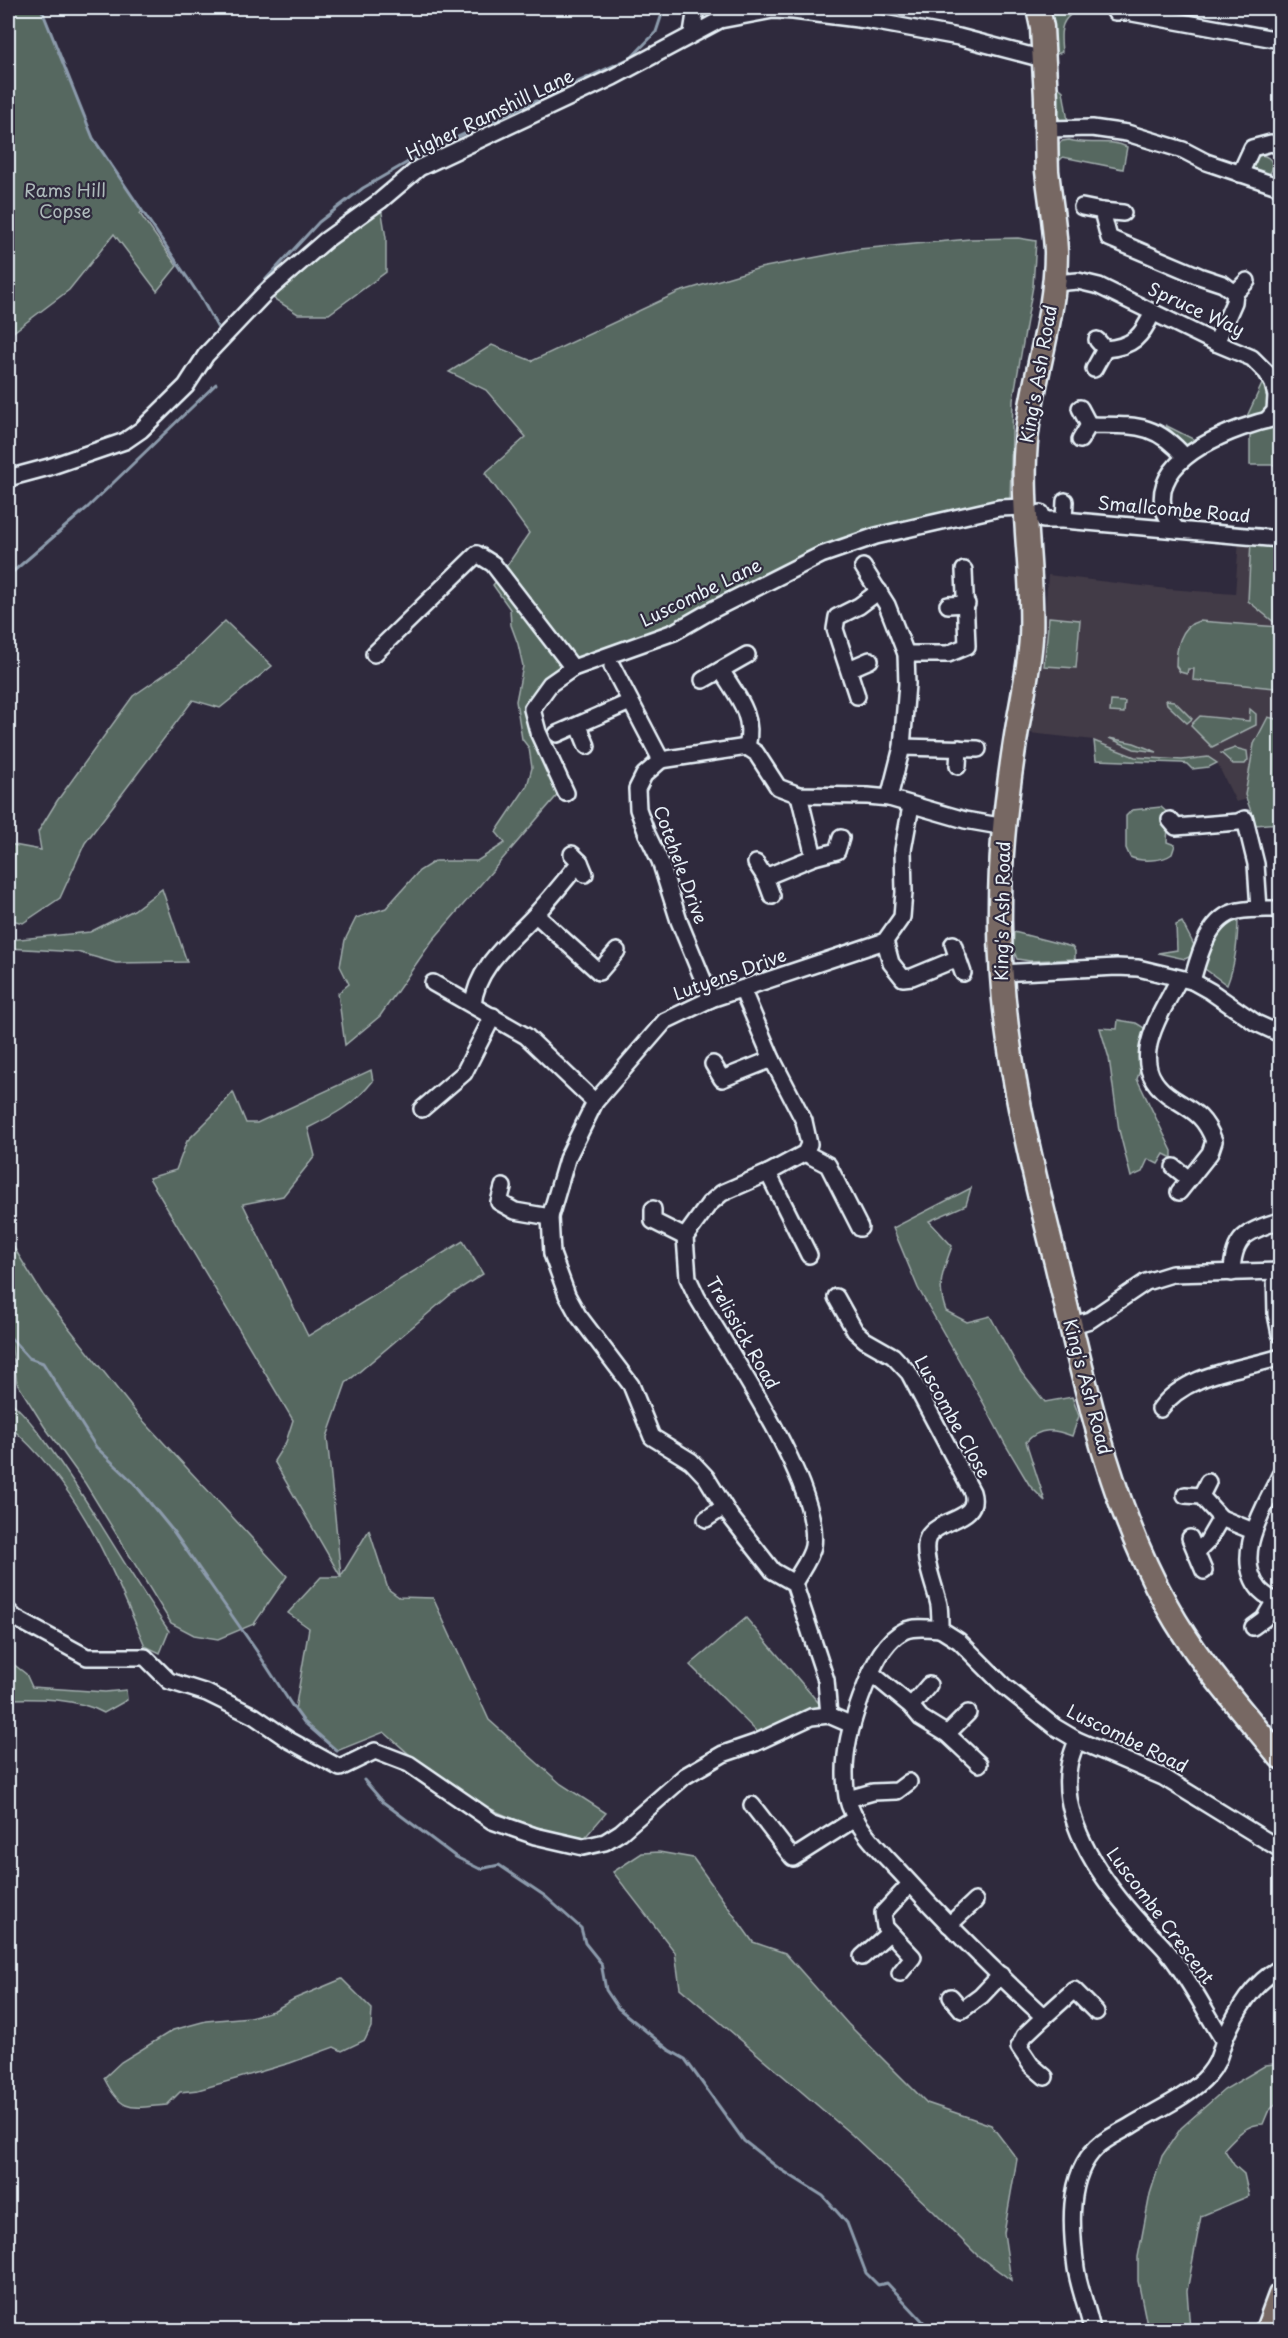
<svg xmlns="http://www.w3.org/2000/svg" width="1288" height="2338" viewBox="0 0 1288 2338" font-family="'Playpen Sans',sans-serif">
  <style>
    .built { fill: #423a46 }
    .green { fill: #576860; stroke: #a0acac; stroke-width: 1.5 }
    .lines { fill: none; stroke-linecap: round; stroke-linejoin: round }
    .stream { stroke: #8c9bac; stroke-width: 3 }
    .minor-casing { stroke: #e8f1f8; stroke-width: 20 }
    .highway-casing { stroke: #e8f1f8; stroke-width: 27 }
    .minor { stroke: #2f2a3d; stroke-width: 15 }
    .highway { stroke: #776864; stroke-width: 22 }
    .labels { text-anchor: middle; stroke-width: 4.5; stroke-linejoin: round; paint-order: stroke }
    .street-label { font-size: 18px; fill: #e8f1f8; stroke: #2f2a3d }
    .park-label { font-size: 18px; fill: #aebabb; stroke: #2f2a3d }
  </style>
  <rect width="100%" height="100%" fill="#2f2a3d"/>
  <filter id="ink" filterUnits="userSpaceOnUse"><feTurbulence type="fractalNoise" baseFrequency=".0167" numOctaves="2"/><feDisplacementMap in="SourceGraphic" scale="12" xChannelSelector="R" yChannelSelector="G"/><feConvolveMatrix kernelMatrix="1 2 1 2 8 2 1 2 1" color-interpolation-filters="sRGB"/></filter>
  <g filter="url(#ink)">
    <path class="built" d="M1239,539L1251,540L1248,601L1280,627V722L1248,799L1236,802L1217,763L1209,767L1192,769L1187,764L1182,763L1096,760L1094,740L1029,733L1039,687L1048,575L1168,589L1235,594Z"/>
    <g class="green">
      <path d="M8,8H41L93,138L142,211L140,214L177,266L157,291L114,234L69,290L8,336Z"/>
      <path d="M1048,8H1077C1074,14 1072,12 1067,18C1059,27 1061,40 1062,52L1052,56Z"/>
      <path d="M1055,84L1063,91L1069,127C1052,121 1056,99 1055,84Z"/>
      <path d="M1069,140C1088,146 1109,138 1127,147L1123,169L1063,157L1057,163L1056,147L1062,141Z"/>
      <path d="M1261,155C1273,157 1276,167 1268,176L1251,172L1250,168L1254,158Z"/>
      <path d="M380,201L386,238V272L329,314H298L265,293Z"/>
      <path d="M1018,238L1036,241L1033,286L1013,400L1010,500L875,532L672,626L575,660L504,570L529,533L485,473L526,437L486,390L449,372L492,345L532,361L679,292L760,268L859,249L970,239Z"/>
      <path d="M1263,382L1269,394L1271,410L1243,425Z"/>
      <path d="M1280,424V465H1250V431Z"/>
      <path d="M1165,425L1197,441L1188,447Z"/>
      <path d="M1251,540L1276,542L1275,586L1280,587V627L1248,601Z"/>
      <path d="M499,578L569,666L529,707L561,791L432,941L380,1016L345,1045L338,993L349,984L340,966L345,940L356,918L386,908L419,871L435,861H477L505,843L496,832L527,786L532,768L529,748L522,739L516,701L523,666L518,644L511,625L510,609L493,585Z"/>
      <path d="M1049,617L1080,620L1076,668L1044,666Z"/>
      <path d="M225,621L272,666L220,708L193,700L85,843L60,898L23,923L8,919V844L41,850L38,832L57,801L133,696L184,661Z"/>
      <path d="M1199,621L1280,627V696L1275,688L1193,680L1194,669H1188L1187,674L1180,672L1176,666C1176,649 1180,626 1199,621Z"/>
      <path d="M1166,700L1174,701L1192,719L1187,723L1167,704Z"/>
      <path d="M1111,701L1125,702L1124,713L1110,712Z"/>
      <path d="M1250,709L1256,714V725L1212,747L1192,727L1191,725L1200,716L1249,721Z"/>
      <path d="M1280,716V823L1256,825L1245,795L1254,744L1268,717L1276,719Z"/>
      <path d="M1109,738L1134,743L1157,752L1134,749Z"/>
      <path d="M1094,741L1135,757L1182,760L1208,757L1217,763L1209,767L1192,769L1187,764L1182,763L1096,760Z"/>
      <path d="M1235,748L1247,751L1248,760L1245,764H1233L1221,753Z"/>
      <path d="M1161,807L1169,814L1163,817L1168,826L1167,842L1175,845L1172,854C1163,861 1141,862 1130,857L1126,848V816L1132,810Z"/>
      <path d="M162,889L187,962L116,963L77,952L8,948V928L10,940L90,932L134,910Z"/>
      <path d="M1238,916C1238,939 1236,963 1227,985L1205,969L1202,961L1221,927Z"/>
      <path d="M1182,922L1195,947L1193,955L1185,959L1158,953L1177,950L1176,925Z"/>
      <path d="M1014,932L1072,947L1075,951V959L1030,961L1017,959L1013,949Z"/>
      <path d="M1118,1020L1136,1023L1146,1029L1141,1045L1142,1065L1137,1079L1172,1151V1158L1164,1154L1158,1164L1148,1159L1142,1172L1131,1177L1119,1130L1109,1058L1100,1028L1117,1029Z"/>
      <path d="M371,1070L373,1081C355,1104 334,1115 308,1128L315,1156L283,1196L243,1204L308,1336L463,1241L483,1274L450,1295L346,1383L327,1437L341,1576L369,1530L388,1589L399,1597L433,1598L489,1720L561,1784L606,1813L581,1842C537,1827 492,1814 452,1788C428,1773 406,1751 384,1732L337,1751L304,1722L295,1710L309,1628L288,1613L321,1577H341L274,1461L286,1442L293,1420L149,1178L176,1170L187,1141L217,1111L233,1092L246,1123H257Z"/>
      <path d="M971,1188L966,1205L929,1221L952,1246C943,1272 936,1284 946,1311L967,1322L990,1316L1021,1372L1045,1402L1072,1397L1079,1416L1072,1436C1054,1429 1040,1427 1026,1442L1045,1501L1030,1486L1005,1444L984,1404L918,1288L893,1228Z"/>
      <path d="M8,1238L43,1295L137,1414L287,1576L254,1624L218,1639L194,1635L171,1623L85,1483L44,1426L17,1383L10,1336L8,1335Z"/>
      <path d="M8,1399C32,1420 48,1445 66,1471C102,1523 132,1579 169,1631L160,1653L145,1646C109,1561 79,1486 8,1425Z"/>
      <path d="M746,1618L829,1715L764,1739L690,1665Z"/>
      <path d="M8,1660L26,1674L32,1687L105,1692L126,1690L127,1700L104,1713C77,1698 38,1698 8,1699Z"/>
      <path d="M659,1852L693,1858L753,1942L785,1953L848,2024L927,2103L991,2125L1017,2159L1004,2233L1011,2280L977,2255L931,2209L851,2134L680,1988L675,1952L613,1872L642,1853Z"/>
      <path d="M342,1979L372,2009L371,2027L365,2040L342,2051L334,2047L290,2063L198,2090L180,2092L167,2105C131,2108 122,2114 104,2078L121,2062L173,2030L206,2021L250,2017L273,2011L294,1999Z"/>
      <path d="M1280,2063V2083L1279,2085L1280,2100L1268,2112L1263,2124C1246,2124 1235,2137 1224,2149L1234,2165L1244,2174L1249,2196L1201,2216L1187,2291L1190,2330H1148L1138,2281V2257L1150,2194L1162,2156L1181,2128L1224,2090L1266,2065Z"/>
    </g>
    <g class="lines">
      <g class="stream">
        <path d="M41,8L93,138L201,298L219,330L199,351"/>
        <path d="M219,330L319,222L363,188L427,151L632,57L656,32L664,8"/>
        <path d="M8,576L87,508L216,384"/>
        <path d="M8,1335L29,1358L43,1363L96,1447L133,1482L173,1531L256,1650L291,1704L304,1722L337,1751"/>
        <path d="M364,1780L383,1802L456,1857L480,1869L499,1865L545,1896L581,1928L585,1943L601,1963L606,1990L618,2008L669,2050L685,2059L744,2141L777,2167L823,2196L847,2223L866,2273L878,2285L887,2283L931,2330"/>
      </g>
      <g class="minor-casing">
        <g id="minor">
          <path d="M1115,12H1127L1280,40"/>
          <path d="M692,33L696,8"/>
          <path d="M1047,129L1092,128L1127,133L1183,150L1206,162L1280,187"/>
          <path d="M1240,174L1252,148L1271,143L1280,146"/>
          <path d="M1082,207L1102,211L1109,238L1199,276L1223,284L1235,293L1234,302L1216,343"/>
          <path d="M1102,211L1123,213"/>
          <path d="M1054,283L1078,281L1099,286L1216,343L1252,358L1267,373L1273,384L1276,396L1275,411L1267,420"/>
          <path d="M1235,293L1247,281"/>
          <path d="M1097,340L1105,349C1133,347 1142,336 1153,312"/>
          <path d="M1094,369L1105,349"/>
          <path d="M1080,408L1089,425"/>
          <path d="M1080,440L1089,425C1133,426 1154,421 1185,457"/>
          <path d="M8,478L49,467L125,441L141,430L186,386L206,355L265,293L326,240L380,201L419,168L613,77L720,20L773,10L793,11L866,20L959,37L1043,59"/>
          <path d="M1041,513L1044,520H1064L1280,539"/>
          <path d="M1064,520L1065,501"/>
          <path d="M1177,530C1172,523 1164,515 1163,506C1154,455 1238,426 1276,418"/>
          <path d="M863,567L887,605L906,654L907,684L902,747L889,798"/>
          <path d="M948,605L967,604"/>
          <path d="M374,654L477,554L493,564L573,668"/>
          <path d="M906,654H948L967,646L964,570"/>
          <path d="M612,666L661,760"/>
          <path d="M849,669L870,660"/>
          <path d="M721,670C737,696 755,715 747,747"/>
          <path d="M703,680L747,655"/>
          <path d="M857,696L835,629L837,617L859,606L879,591"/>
          <path d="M579,726L587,746"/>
          <path d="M557,734L630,702"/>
          <path d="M902,747L978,749"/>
          <path d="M958,766L959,748"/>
          <path d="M566,793L538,732L532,709L550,684L573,668L674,632L714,609L821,555L876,536L999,508L1025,507"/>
          <path d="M799,795L814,857"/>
          <path d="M1170,820L1176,827L1238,822L1245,819L1256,864L1259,909"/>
          <path d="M572,854L580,862L585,874"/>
          <path d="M756,863L765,877L772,896"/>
          <path d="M765,877L814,857L837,851L841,838"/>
          <path d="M536,915L599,972L617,951"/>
          <path d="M885,941L891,963L903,978L912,977L958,958"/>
          <path d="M953,944L963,973"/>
          <path d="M1000,973L1117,967L1138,968L1192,981L1210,991L1256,1023L1280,1034"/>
          <path d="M1179,979C1159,1018 1122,1068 1174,1099C1195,1112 1205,1117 1214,1141L1210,1153L1179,1192"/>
          <path d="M1192,981C1199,956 1208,917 1238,911C1252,908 1267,909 1280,909"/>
          <path d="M433,983L526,1036L595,1102"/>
          <path d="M742,989L772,1059L804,1121L809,1144L805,1153L768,1173L722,1193L709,1204L685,1237L688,1278L697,1297C728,1351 822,1486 813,1546C811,1558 800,1572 794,1583"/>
          <path d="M711,999L679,921L660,861L647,834L638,809L637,789L644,775L661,760L747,747L756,753L778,787L799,795L868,796L889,798L965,820L1005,827"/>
          <path d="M473,1005C476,967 511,941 535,915C551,898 566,879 580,862"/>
          <path d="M713,1064L722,1079L772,1059"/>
          <path d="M422,1109L464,1073L493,1016"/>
          <path d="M805,1153L828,1165L860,1228"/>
          <path d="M1174,1167L1189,1179"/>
          <path d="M768,1173L809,1255"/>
          <path d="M503,1187L499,1202L515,1211L550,1217"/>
          <path d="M653,1209V1221L685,1237"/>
          <path d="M1275,1271L1276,1314L1280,1334"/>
          <path d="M1232,1273C1233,1238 1245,1232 1276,1222L1280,1223"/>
          <path d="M836,1297L855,1331L865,1340L893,1356L909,1373L972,1492C981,1521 939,1518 928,1537C920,1553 936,1589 939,1605C940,1613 940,1621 940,1629"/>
          <path d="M1070,1326L1090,1320L1146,1282L1172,1274L1280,1271"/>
          <path d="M1160,1409C1187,1372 1241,1370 1280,1357"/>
          <path d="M1280,1475C1266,1506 1231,1556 1260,1590C1266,1596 1272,1600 1280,1601"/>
          <path d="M1185,1495L1201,1496L1221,1518"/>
          <path d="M1201,1496L1208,1482"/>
          <path d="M706,1519L724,1507"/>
          <path d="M1190,1538L1204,1571"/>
          <path d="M1196,1553L1207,1542L1221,1518L1253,1531"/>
          <path d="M8,1611L15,1618L87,1657H145L169,1681L207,1693L254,1716L289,1740L340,1768L375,1751L409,1764L492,1821L535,1836L583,1847L605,1842L621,1832L685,1776L723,1754L755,1743L811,1717L829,1715L852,1725"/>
          <path d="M1253,1627L1264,1619L1275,1600"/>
          <path d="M940,1629C929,1628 913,1626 904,1631C885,1640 874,1664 867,1682C852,1719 840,1756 847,1797C853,1825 880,1851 899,1871C945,1922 994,1971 1044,2017L1074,1990L1096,2012"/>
          <path d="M940,1629L959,1641L1004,1686L1055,1727L1077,1740L1163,1777L1280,1849"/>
          <path d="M871,1673L911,1706L921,1718L947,1734L979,1764"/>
          <path d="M911,1706L929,1685"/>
          <path d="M829,1715L826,1680L794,1583L773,1571L730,1516L706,1477L691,1461L652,1437L631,1385L578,1315L567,1295L552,1254L550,1217L567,1159L595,1102L665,1021L711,999L885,941L902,917L904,892L903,850L911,806"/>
          <path d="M947,1734L968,1713"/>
          <path d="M1077,1740C1074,1749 1070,1758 1069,1766C1059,1823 1106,1886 1142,1925C1151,1935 1162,1944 1170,1955C1191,1982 1206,2013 1224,2041"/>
          <path d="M848,1799L873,1792L897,1791L909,1782"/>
          <path d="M752,1805L793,1858L856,1818"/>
          <path d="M949,1925L975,1901"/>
          <path d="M862,1957L889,1933"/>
          <path d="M900,1973L913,1957L885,1927L883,1913L910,1884"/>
          <path d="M951,1997L962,2010L981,1996L1001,1975"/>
          <path d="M1044,2017L1024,2036L1019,2047L1031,2065L1045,2077"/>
          <path d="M1092,2330C1088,2309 1079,2289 1076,2268C1071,2230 1066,2176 1097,2147C1106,2138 1121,2132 1132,2125C1155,2111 1191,2095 1208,2075C1220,2061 1219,2053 1225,2038C1237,2010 1253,1983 1280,1968"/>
        </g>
      </g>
      <g class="highway-casing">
        <g id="highway">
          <path d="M1038,8L1042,27C1043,51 1045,75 1046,99C1046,123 1046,147 1047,171C1050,198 1055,226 1056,252C1056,322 1028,388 1025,457C1022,518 1034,577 1031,638C1029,671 1021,703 1016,736C1007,792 1000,850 1000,907C998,1031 1026,1144 1056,1263C1084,1379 1108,1500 1167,1606C1197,1661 1241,1709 1280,1757"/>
          <path d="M1267,2330L1280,2295"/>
        </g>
      </g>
      <use href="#minor" class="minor"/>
      <use href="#highway" class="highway"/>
    </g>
  </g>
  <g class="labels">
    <g class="street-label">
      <text transform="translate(490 115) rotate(-26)" y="6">Higher Ramshill Lane</text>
      <text transform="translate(1196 310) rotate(25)" y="6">Spruce Way</text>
      <text transform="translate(1039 374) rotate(-80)" y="6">King's Ash Road</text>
      <text transform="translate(1174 510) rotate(5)" y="6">Smallcombe Road</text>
      <text transform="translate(701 593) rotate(-26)" y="6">Luscombe Lane</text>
      <text transform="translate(680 865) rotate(70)" y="6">Cotehele Drive</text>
      <text transform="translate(1003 911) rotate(-89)" y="6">King's Ash Road</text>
      <text transform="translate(730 975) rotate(-20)" y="6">Lutyens Drive</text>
      <text transform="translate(742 1333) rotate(60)" y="6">Trelissick Road</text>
      <text transform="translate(1087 1387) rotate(75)" y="6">King's Ash Road</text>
      <text transform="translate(952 1417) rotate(61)" y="6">Luscombe Close</text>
      <text transform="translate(1127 1739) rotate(26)" y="6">Luscombe Road</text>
      <text transform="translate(1160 1916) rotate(53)" y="6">Luscombe Crescent</text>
    </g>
    <g class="park-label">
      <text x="65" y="197">Rams Hill<tspan x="65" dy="21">Copse</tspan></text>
    </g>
  </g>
  <rect width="1288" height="2338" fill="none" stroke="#2f2a3d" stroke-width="30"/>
  <rect x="15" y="15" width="1258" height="2308" fill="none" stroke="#e8f1f8" stroke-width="2" filter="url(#ink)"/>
</svg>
